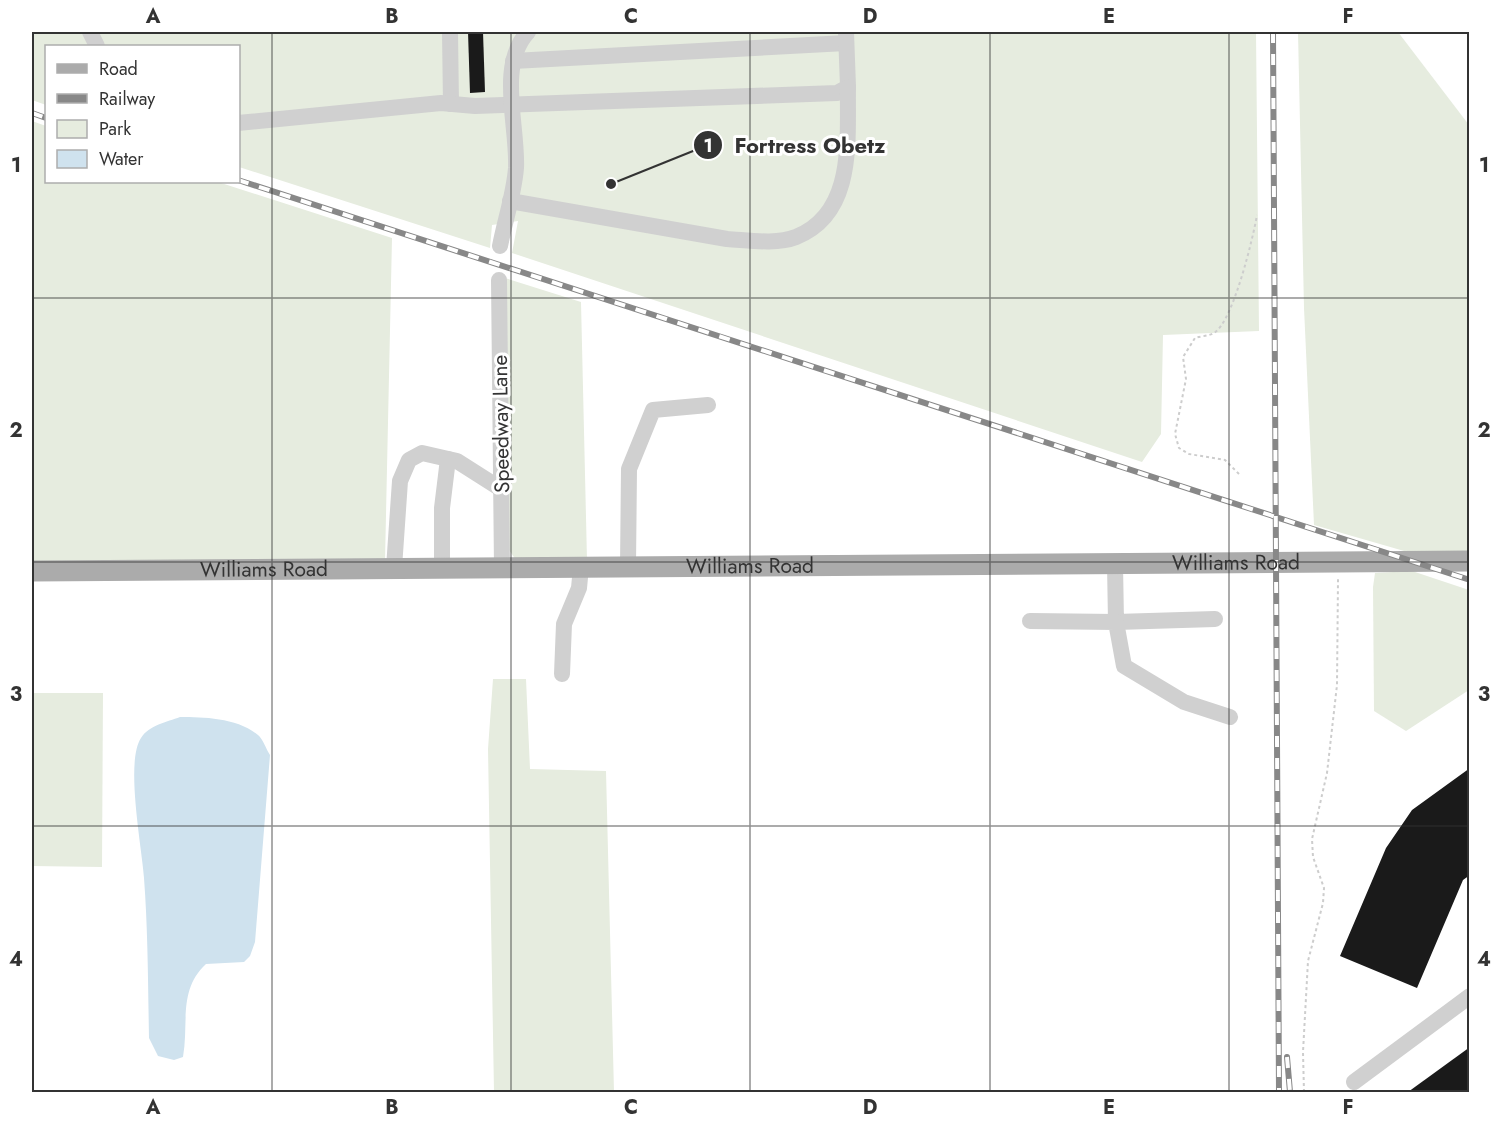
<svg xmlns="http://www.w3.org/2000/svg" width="1501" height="1124" viewBox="0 0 1501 1124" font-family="Jost,sans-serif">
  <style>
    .green { fill: #e6ecdf }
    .water { fill: #cfe2ee }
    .building { fill: #1a1a1a }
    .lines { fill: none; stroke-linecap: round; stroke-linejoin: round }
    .path { stroke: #cdcdcd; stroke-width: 2; stroke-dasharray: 3 3; stroke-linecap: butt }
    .minor { stroke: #d0d0d0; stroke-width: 16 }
    .major { stroke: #ababab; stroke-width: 21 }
    .rail-casing { stroke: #888; stroke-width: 6 }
    .rail { stroke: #fff; stroke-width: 4; stroke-dasharray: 11; stroke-linecap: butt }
    .grid { fill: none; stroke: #333; stroke-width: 1.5; stroke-opacity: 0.55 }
    .labels { text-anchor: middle; stroke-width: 6; stroke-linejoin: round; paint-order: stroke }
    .street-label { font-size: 21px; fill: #333; stroke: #fff }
    .leader { fill: none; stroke: #333; stroke-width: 2 }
    .callout-dot { fill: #333; stroke: #fff; stroke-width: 2 }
    .mark-label { font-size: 18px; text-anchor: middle; font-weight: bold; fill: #fff }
    .callout-label { font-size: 22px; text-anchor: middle; font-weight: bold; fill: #333; stroke: #fff; stroke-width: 6; stroke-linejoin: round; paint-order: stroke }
    .neatline { fill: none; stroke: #333; stroke-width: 2 }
    .grid-label { font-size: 20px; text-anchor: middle; font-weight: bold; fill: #333 }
  </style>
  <rect width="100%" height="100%" fill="#fff"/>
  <g class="green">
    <path d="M32,32H1256L1259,331L1163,335L1161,434L1142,462L512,253L518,221L492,225L490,248L239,167L238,46H46V105L32,100Z"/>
    <path d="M1298,32H1398L1469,125V554L1418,555L1314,525L1304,308Z"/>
    <path d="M32,121L46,126V182H218L392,238L385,561L32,565Z"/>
    <path d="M505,278L581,302L587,560H516L509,550Z"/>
    <path d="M1412,571L1469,590V690L1406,731L1374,711L1373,587L1375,573Z"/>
    <path d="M493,679H526L530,769L606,771L614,1092H494L488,749Z"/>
    <path d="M32,693H103L102,867L32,866Z"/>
  </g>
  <path class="water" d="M180,717C204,717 238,718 258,735C263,739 266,749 270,755L255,942L250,956L244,962L206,964C178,990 189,1023 183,1057L174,1060L158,1056L149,1038C148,985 148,931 144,878C142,848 125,762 141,738C149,725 167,722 180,717Z"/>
  <g class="building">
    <path d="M468,32H483L485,92L470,93Z"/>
    <path d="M1470,768V875L1463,880L1417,988L1340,956L1386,848L1412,810Z"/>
    <path d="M1470,1047V1092H1408Z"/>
  </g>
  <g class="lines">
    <g class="path">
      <path d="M1239,474L1225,460L1189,454L1179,448L1175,434L1186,379L1183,357L1195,338C1201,336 1209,336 1214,333C1233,322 1253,238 1257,215"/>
      <path d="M1304,1092L1303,1052L1308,961L1323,903L1324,888L1313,857L1312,839L1327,773L1337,685L1338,579"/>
    </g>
    <g class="minor">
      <path d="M90,32L97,46"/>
      <path d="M450,32L451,104"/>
      <path d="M513,61L846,43"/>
      <path d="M238,123L441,103L475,106L837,93L848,87L846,32"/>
      <path d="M510,201L727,239C747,240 776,245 796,237C856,213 847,139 848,87"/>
      <path d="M500,246C505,220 514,194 516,168C518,126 497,65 528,32"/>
      <path d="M499,280L502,568"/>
      <path d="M1115,564L1116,622L1215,619"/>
      <path d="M628,566L629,469L653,410L708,405"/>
      <path d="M394,568L400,481L409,460L422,453L457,461L501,489"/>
      <path d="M442,568V508L448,459"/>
      <path d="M1030,621L1116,622L1124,666L1184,702L1230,717"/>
      <path d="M562,674L564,624L579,588L581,567"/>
      <path d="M1354,1082L1470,996"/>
    </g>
    <path class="major" id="s1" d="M32,571L1470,561"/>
    <g class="rail-casing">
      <g id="rail">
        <path d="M1273,32L1279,1092"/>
        <path d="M32,113L46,118"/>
        <path d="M238,180L1470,580"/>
        <path d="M1287,1057L1290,1092"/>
      </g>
    </g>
    <use href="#rail" class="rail"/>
  </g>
  <path class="grid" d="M272,32V1092M511,32V1092M750,32V1092M990,32V1092M1229,32V1092M32,298H1470M32,562H1470M32,826H1470"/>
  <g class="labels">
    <g class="street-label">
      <text transform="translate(501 424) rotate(-91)" y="7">Speedway Lane</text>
      <text dy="7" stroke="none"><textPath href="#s1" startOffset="1204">Williams Road</textPath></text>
      <text dy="7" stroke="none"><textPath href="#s1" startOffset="718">Williams Road</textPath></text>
      <text dy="7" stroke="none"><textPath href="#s1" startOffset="232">Williams Road</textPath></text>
    </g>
  </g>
  <path class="leader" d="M611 184L708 145"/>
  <g class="callout-dot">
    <circle cx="611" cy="184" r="6"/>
    <circle cx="708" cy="145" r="15"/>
  </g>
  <g class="mark-label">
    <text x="708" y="152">1</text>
  </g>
  <g class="callout-label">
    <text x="810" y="153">Fortress Obetz</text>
  </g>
  <rect width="1501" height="1124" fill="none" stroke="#ffffff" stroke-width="66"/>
  <rect x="45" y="45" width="195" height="138" fill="#ffffff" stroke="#adadad" stroke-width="1.5"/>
  <rect x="57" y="64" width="30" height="9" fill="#ababab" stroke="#adadad" stroke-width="1.5"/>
  <text x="99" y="75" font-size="18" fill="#333333">Road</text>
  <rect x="57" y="94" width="30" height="9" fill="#888888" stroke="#adadad" stroke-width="1.5"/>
  <text x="99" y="105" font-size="18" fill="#333333">Railway</text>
  <rect x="57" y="120" width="30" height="18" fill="#e6ecdf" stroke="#adadad" stroke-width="1.5"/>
  <text x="99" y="135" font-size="18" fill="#333333">Park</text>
  <rect x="57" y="150" width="30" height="18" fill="#cfe2ee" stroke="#adadad" stroke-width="1.5"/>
  <text x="99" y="165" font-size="18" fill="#333333">Water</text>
  <rect x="33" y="33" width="1435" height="1058" class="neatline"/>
  <g class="grid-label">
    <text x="153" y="23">A</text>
    <text x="392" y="23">B</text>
    <text x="631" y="23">C</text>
    <text x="870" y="23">D</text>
    <text x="1109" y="23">E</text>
    <text x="1348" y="23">F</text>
    <text x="16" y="172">1</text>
    <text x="1484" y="172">1</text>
    <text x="16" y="437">2</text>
    <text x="1484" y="437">2</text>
    <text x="16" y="701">3</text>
    <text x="1484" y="701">3</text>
    <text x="16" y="966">4</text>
    <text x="1484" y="966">4</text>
    <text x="153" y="1114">A</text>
    <text x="392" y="1114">B</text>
    <text x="631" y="1114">C</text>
    <text x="870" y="1114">D</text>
    <text x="1109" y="1114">E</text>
    <text x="1348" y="1114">F</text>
  </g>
</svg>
